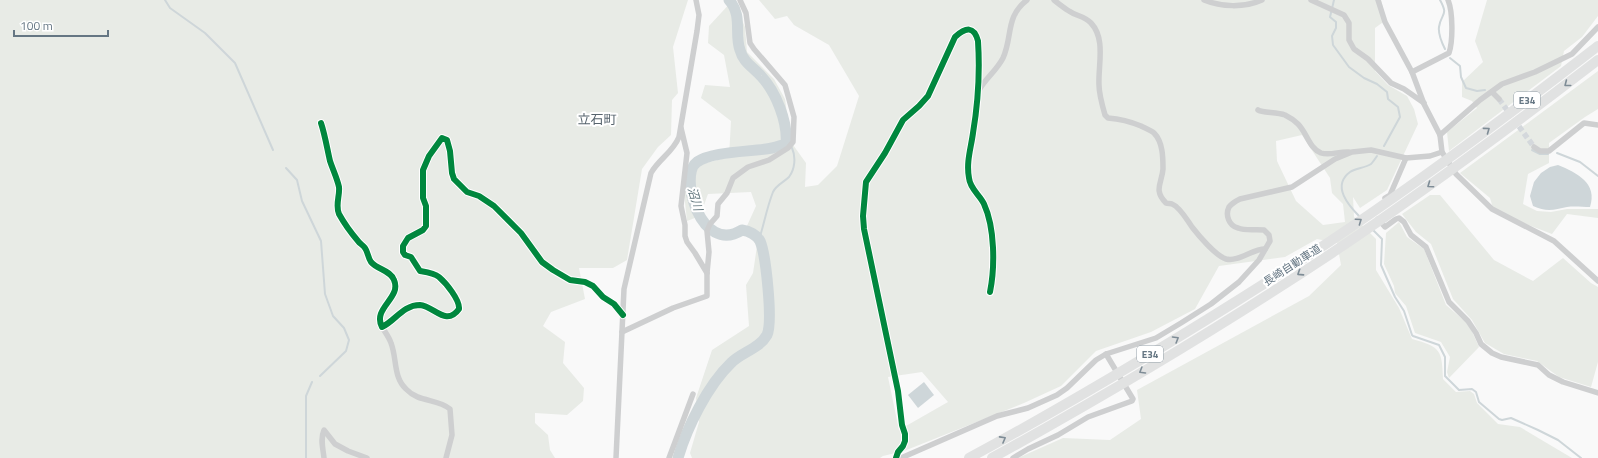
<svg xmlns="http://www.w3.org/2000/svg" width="1598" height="458" viewBox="0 0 1598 458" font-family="'Titillium Web','Noto Sans JP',sans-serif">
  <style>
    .green { fill: #e8ebe6; fill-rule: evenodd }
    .water { fill: #ced6d9 }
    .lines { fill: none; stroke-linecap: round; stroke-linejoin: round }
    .stream { stroke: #ced6d9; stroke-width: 2 }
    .river { stroke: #ced6d9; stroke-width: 11 }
    .street-tunnel { stroke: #d4d8dc; stroke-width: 5.5; stroke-dasharray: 5.5 3; stroke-linecap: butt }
    .street { stroke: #cecfd0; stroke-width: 5.5 }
    .highway { stroke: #e1e2e2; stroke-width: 10 }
    .cycleway-casing { stroke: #fff; stroke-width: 8 }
    .cycleway { stroke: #00873e; stroke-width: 6 }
    .oneway { stroke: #7e8c96 }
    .labels { text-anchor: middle; stroke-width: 4; stroke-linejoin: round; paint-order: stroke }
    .shield { fill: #fff; stroke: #939fa8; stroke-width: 1 }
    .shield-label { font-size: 10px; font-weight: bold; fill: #657683 }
    .street-label { font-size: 11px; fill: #657683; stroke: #fff }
    .water-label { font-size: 12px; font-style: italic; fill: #60757c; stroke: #fff }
    .quarter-label { font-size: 13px; fill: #57646e; stroke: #fff }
  </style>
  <rect width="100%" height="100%" fill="#f9f9f9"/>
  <g class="green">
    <path d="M0,0H688L673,47L678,93L672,100L671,135L658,147L642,169L627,260L613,268H579L585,299L551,312L543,326L565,342L563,363L584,388L583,401L567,415L535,413V423L548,435L550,450L555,458H0Z"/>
    <path d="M733,0L745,27L747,52L774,79L785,99L791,142L806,163L805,187L818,185L837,166L859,96L829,45L794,25L787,16L775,19L759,0H1381L1386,20L1375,28V71L1388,85L1407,96L1414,109L1418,124L1387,190L1360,208L1353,197L1354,217L1376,239V270L1399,308L1412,339C1441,347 1442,350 1443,379L1456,392L1470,391L1474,394L1477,403L1498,424L1520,427L1572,458H1018L1063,438L1110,440L1141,419L1137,390L1309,296L1341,265L1337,243L1317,239L1285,257L1219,266L1195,309L1151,332L1096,351L1061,386L1024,403L904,451L883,456L880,458H692L690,453L699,422L696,398L712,350L749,326L746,285L753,273L757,246L746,228L756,206L751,192L708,194L700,216L687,221L684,193L687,168L729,157L731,121L701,98L705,85L730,87L724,55L708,43L709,26ZM1302,135L1330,178L1332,193L1343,204L1345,222L1323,225L1296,201L1277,161L1276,141ZM922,372L948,402L899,430L888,377Z"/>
    <path d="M1487,0H1598V16L1582,37L1564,51L1561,66L1449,151L1447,132L1477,108L1472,101L1462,97V82L1483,62L1475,41Z"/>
    <path d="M1598,71V109L1585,117L1549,143V163L1528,174L1523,204L1537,211L1551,212L1567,209H1598V218L1567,214L1552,234L1521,222L1493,208L1490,198L1460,173Z"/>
    <path d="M1430,195H1440L1494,260L1533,281L1563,258L1591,283L1598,287V362L1591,387L1559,377L1537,361L1504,354L1485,343L1472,320L1453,299L1431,244L1416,232L1402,214Z"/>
    <path d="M1399,222L1407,237L1424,249L1446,305L1469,325L1479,347L1449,378L1447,372L1450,357L1441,342L1415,333L1406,306L1395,293L1394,286L1384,264L1386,233Z"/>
  </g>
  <g class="water">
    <path d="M1558,165C1577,173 1598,183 1590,207C1583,207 1574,206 1567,207C1554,210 1546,212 1533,206L1530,196L1534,182L1541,173L1550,167Z"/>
    <path d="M924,382L934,395L918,408L908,395Z"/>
  </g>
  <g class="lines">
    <g class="stream">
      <path d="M165,0L170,8L205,33L235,63L273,150"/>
      <path d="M1334,0L1330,17L1336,22V28L1332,36L1333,45L1349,67L1364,78L1377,84L1387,92L1388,99L1398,107L1400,117L1384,146"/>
      <path d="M1440,0C1449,16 1441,13 1439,27C1438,34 1442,43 1445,49"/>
      <path d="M1450,58L1460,66L1461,77L1466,88L1477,91L1485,90"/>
      <path d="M1532,150L1540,154H1548"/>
      <path d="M1557,153L1580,162L1598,176"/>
      <path d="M286,168L297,180L302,201L321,241L325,294L333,316L344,328L349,340L346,351L320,376"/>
      <path d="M1360,217C1349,206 1331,186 1350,172C1356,168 1365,168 1371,164C1373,162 1375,159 1377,156"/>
      <path d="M1372,229L1382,239L1381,265L1395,297L1404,311L1412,335L1413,336L1439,345L1445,357V376L1459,390L1472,389L1476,392L1479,402L1499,419L1502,420L1511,418L1538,430L1558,440L1581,458"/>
      <path d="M759,240C764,224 767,207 773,192C776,185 784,182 789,177C795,169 796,157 792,148"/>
      <path d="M306,458V396L312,382"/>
    </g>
    <path class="river" d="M678,458C687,427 708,385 731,363C742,352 759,349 767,335C773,322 766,255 760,241C757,235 749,231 742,230C701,256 678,175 697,162C712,151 752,152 772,148C777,147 782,145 786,144C788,122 776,92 761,76C753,67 743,62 740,50C734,34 743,15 729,0"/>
    <path class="street-tunnel" d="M1499,99L1534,147"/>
    <g class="street">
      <path d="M1054,0C1059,4 1064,8 1069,11C1076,16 1084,16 1091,23C1106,39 1098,65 1099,85C1099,91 1103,108 1105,115L1108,118C1121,119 1129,121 1141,126C1145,128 1151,130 1154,133C1163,142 1163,158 1163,169C1162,183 1153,190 1166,203C1168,204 1170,203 1172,204C1180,207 1187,220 1192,227C1199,236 1216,256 1226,259C1239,262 1252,249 1265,249"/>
      <path d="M1204,0C1221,7 1244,8 1262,0"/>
      <path d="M1311,0L1344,15L1349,23V40L1354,49L1368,59L1391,83L1404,89L1424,103"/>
      <path d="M1378,0L1385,22L1412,72L1424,104L1440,135L1442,152L1456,174L1492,209L1554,241L1598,281"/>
      <path d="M1412,72L1449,53C1453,41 1453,12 1448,0"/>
      <path d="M979,90C986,78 997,70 1003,58C1013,36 1005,17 1027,0"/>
      <path d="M1492,92L1499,99"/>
      <path d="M1258,110C1262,113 1277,112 1285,115C1289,117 1295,121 1298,124C1307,133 1309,148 1321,153C1330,156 1340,151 1349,152"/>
      <path d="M321,123C325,135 327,148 330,161C333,170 337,178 339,187C340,196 335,205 339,214C344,223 352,234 358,241C360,244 363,245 365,248C368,252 368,258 371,262C378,270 390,270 394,280C402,298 372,308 382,327C395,321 403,305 420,305C434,306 446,327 459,309C460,300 446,283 439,277C434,273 426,272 420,271L411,257L405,255L403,252V246L408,238L423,230L426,226V206L423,198V170L429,156L442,138L447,140L450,151L452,173L454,179L467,192L479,196L494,206L521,233L542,262L553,270L570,280L585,282L593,286L603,297L614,304L623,315"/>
      <path d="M681,128L687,153L681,206L685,225V236L687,242L695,253L707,273"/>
      <path d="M1440,135L1480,100L1502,84L1535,72L1572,54L1598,27"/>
      <path d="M1534,147L1540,151H1549L1584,123L1598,125"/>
      <path d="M1385,198L1390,195L1406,158"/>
      <path d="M1378,219L1385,227L1396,219L1399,218L1404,222L1411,235L1426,247L1449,302L1468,321L1476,333L1481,344L1492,353L1501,357L1538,365L1549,375L1563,382L1598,393"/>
      <path d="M382,327C385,332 389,337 391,343C397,358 393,377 406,389C419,403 437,398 450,409L452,435L446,458"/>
      <path d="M622,332L673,308L707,296V273L709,252L707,231L710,224L717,216L718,204L727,193L733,178L748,167L769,160L788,148L793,142L794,117L785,85L754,49L750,43L746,13L740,0"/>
      <path d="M324,458C323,448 320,439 324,430L335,444L348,451L367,458"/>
      <path d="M616,458L624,289L651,173C659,159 673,152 679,137L697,31L699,15L696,0"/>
      <path d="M669,458L693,394"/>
      <path d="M896,458L898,452L903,446L905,441V434L902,425L898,391L864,229L863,216L866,182L885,153L903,120L919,106L928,96L955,37C966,27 974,26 978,41C980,72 978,103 973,133C971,148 966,162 969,178C970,189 980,195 984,204C995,228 995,267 990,292"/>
      <path d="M901,458L997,416L1028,408L1057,395L1067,388L1096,360L1106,354L1156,338L1181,323L1211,304L1239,282L1259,260L1270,241L1269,235L1264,230C1256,229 1245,231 1238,228C1229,226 1225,215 1229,207C1232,203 1236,201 1240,199L1292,187L1335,159L1352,152L1371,150L1406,158L1430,156L1442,152"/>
      <path d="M1013,458L1028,449L1058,435L1088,417L1132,401L1133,399L1106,354"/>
    </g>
    <g class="highway">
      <path d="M969,458C1091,392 1209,320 1326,244C1419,182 1509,115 1598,46"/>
      <path d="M992,458C1108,394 1222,326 1332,253C1423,192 1511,127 1598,60"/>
    </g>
    <g class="cycleway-casing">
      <g id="cycleway">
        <path d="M321,123C325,135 327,148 330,161C333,170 337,178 339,187C340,196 335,205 339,214C344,223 352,234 358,241C360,244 363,245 365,248C368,252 368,258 371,262C378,270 390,270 394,280C402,298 372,308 382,327C395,321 403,305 420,305C434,306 446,327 459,309C460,300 446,283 439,277C434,273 426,272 420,271L411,257L405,255L403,252V246L408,238L423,230L426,226V206L423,198V170L429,156L442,138L447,140L450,151L452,173L454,179L467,192L479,196L494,206L521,233L542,262L553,270L570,280L585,282L593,286L603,297L614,304L623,315"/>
        <path d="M896,458L898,452L903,446L905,441V434L902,425L898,391L864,229L863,216L866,182L885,153L903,120L919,106L928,96L955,37C966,27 974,26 978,41C980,72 978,103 973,133C971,148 966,162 969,178C970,189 980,195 984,204C995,228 995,267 990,292"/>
      </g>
    </g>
    <use href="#cycleway" class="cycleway"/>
  </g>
  <defs><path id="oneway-chevron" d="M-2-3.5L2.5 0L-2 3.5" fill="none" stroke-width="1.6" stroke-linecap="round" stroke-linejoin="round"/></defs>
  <g class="oneway">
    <use href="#oneway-chevron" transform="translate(1567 84) rotate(142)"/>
    <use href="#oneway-chevron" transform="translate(1487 130) rotate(-36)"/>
    <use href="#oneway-chevron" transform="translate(1430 185) rotate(145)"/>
    <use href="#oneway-chevron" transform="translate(1359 221) rotate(-35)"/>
    <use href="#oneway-chevron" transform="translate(1300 273) rotate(147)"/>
    <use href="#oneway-chevron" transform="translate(1176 339) rotate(-31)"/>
    <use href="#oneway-chevron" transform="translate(1142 371) rotate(149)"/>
    <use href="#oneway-chevron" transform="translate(1003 439) rotate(-29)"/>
  </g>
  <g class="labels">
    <g class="shield">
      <rect x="1514" y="92" width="26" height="16" rx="3"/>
      <rect x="1137" y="346" width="26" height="16" rx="3"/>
    </g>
    <g class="shield-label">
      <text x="1527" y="104">E34</text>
      <text x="1150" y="358">E34</text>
    </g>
    <g class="street-label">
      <text transform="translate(1292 265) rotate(-33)" y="4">長崎自動車道</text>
    </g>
    <g class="water-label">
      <text transform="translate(695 199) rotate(74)" y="4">沼川</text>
    </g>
    <g class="quarter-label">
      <text x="597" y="124">立石町</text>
    </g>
  </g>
  <path d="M14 30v6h94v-6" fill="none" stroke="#657683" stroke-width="2"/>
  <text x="20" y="30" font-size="12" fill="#657683" stroke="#ffffff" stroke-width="3" paint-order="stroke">100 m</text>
</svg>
